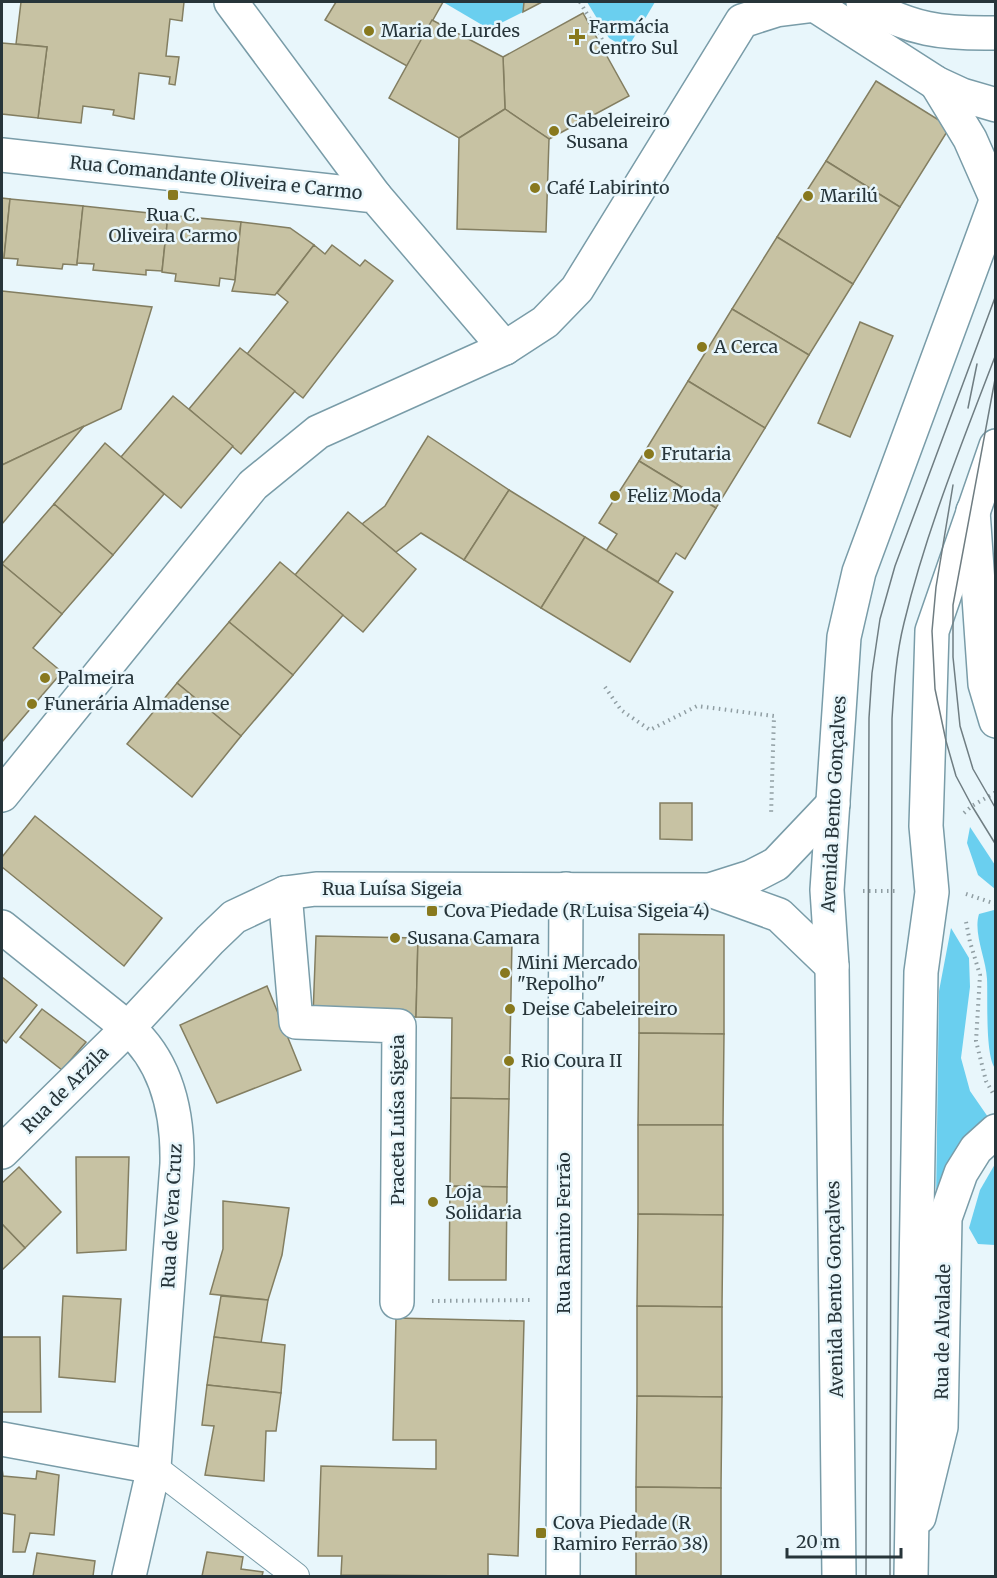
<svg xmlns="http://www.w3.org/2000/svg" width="997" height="1578" viewBox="0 0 997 1578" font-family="Merriweather,serif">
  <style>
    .green { fill: #6acfef }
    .building { fill: #c7c2a3; stroke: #837e61; stroke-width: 1.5 }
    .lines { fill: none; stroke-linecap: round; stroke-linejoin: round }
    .pedestrian-casing { stroke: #799ca8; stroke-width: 28 }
    .minor-casing { stroke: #799ca8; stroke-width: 36 }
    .secondary-casing { stroke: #799ca8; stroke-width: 36 }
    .primary-casing { stroke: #799ca8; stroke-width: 36 }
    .path { stroke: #909ea3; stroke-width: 4; stroke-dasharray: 1.5 4.5; stroke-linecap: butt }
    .pedestrian { stroke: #fff; stroke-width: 26 }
    .minor { stroke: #fff; stroke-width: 33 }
    .secondary { stroke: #fff; stroke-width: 33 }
    .primary { stroke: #fff; stroke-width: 33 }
    .tram { stroke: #6f7d82; stroke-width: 1.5 }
    .poi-dot { fill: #88791e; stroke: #e8f6fb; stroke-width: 2 }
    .labels { text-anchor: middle; stroke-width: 5; stroke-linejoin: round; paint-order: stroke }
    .poi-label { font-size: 18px; fill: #27353a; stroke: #e8f6fb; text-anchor: start }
    .street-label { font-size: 18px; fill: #27353a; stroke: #e8f6fb }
  </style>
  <rect width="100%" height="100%" fill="#e8f6fb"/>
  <g class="green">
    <path d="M443,2H524L523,12L489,29Z"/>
    <path d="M587,2H655L627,49L609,38Z"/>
    <path d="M970,827L995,865V889L978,875L967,843Z"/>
    <path d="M994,910L996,912L995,1068C985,1055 988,998 987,979C986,958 973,933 979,914Z"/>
    <path d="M951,928L969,958L970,987L961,1058L970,1091L988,1117L959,1152L936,1201L939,991Z"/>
    <path d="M995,1164V1245L978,1244L969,1228L980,1190Z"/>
  </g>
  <g class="building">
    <path d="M21,2H184L182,21L170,19L166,56L179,57L175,85L169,84L170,77L139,73L134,119L113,115L114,110L83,106L81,123L38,118L47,47L16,44Z"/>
    <path d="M336,2H443L407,66L325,20Z"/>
    <path d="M524,2H542L523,12Z"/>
    <path d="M583,13L629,96L549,139L505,109L503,57Z"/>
    <path d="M432,20L503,57L505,109L459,138L389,98Z"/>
    <path d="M2,43L47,47L38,118L2,114Z"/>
    <path d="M876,81L950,127L900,207L826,161Z"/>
    <path d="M505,109L549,139L546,232L457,229L459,138Z"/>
    <path d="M826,161L900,207L853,284L777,237Z"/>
    <path d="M2,198L10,199L4,258H2Z"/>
    <path d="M10,199L83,206L77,265L63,264L62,269L17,265L18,259L4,258Z"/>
    <path d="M83,206L168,215L162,271L146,270V275L93,270L94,264L77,263Z"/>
    <path d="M168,215L241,222L235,280L220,278L219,286L175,281L176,274L162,272Z"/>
    <path d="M241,222L290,228L314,245L275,295L232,291L235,281Z"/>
    <path d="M777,237L853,284L809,355L732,309Z"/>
    <path d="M314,245L325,254L332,245L360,266L365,260L393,281L303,398L247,354L288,302L277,293Z"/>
    <path d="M2,291L152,307L121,409L2,465Z"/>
    <path d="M732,309L809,355L765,428L688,381Z"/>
    <path d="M860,322L893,336L850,437L818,423Z"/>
    <path d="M240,348L295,391L241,454L189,409Z"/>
    <path d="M688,381L765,428L716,508L639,461Z"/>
    <path d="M173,396L233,446L181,508L121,457Z"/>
    <path d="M84,426L33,487L2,524V465Z"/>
    <path d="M428,436L509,490L464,560L421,533L396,552L362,524L385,506Z"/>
    <path d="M105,443L164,494L113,555L54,504Z"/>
    <path d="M639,461L716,508L685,559L676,553L658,582L606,551L617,534L599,523Z"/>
    <path d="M509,490L585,537L541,608L464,560Z"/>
    <path d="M54,504L113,555L62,614L2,564Z"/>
    <path d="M348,512L416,569L363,632L295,575Z"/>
    <path d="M585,537L673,592L630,662L541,608Z"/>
    <path d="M280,562L343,615L293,675L229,622Z"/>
    <path d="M2,564L62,614L33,648L62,672L2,742Z"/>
    <path d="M229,622L293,675L241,736L177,683Z"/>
    <path d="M177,683L241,736L192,797L127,744Z"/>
    <path d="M660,803H692V840L660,839Z"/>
    <path d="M35,816L162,918L124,966L2,867V857Z"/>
    <path d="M639,934L724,935V1034L639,1033Z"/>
    <path d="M316,936L418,938L416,1017L313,1016Z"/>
    <path d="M418,938L512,940L509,1099L451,1098L452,1018L416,1017Z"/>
    <path d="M2,977L37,1005L6,1043L2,1039Z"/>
    <path d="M267,986L301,1070L217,1103L180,1025Z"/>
    <path d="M42,1009L86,1042L62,1070L20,1037Z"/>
    <path d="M639,1033L724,1034L723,1125H638Z"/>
    <path d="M451,1098L509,1099L507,1187L450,1186Z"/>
    <path d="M638,1125H723V1215L638,1214Z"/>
    <path d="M76,1157H129L126,1250L77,1253Z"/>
    <path d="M19,1167L61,1212L25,1248L2,1224V1183Z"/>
    <path d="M450,1186L507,1187L506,1280H449Z"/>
    <path d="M223,1201L289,1208L282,1255L268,1300L210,1294L223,1249Z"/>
    <path d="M638,1214L723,1215L722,1307L637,1306Z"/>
    <path d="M2,1224L25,1248L2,1270Z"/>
    <path d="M63,1296L121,1299L115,1382L59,1377Z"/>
    <path d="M221,1296L268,1300L261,1343L214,1337Z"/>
    <path d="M637,1306L722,1307V1397L637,1396Z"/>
    <path d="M396,1318L524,1321L518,1556L488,1554V1576L341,1575L342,1556H318L321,1466L436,1469V1440H393Z"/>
    <path d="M2,1337H40L41,1412H2Z"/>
    <path d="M214,1337L285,1345L281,1393L207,1385Z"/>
    <path d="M207,1385L281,1393L276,1431H266L264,1481L205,1475L214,1426L202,1425Z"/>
    <path d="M637,1396L722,1397L721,1488L636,1487Z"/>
    <path d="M2,1468L3,1476L36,1479L37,1471L59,1475L54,1535L30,1533L25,1552H13L15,1515L2,1513Z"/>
    <path d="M636,1487L721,1488V1576H636Z"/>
    <path d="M207,1552L243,1557L241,1569L263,1572L262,1576H202Z"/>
    <path d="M37,1553L95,1561L93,1576H33Z"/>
  </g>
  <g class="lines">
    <g class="pedestrian-casing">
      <path id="pedestrian" d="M154,1467L296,1576"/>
    </g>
    <g class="minor-casing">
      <g id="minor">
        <path d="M231,2L375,196"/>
        <path d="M2,155L375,196L505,348"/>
        <path d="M973,511L985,684L996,721"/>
        <path d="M2,795L253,485L318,432L505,348L545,322L577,289L742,21L776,10L816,5"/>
        <path d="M710,890L779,915L832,966"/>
        <path d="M285,893L296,1022L399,1026L397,1302"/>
        <path d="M2,927L128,1028C167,1062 178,1114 177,1164L154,1467L129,1576"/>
        <path d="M2,1152L128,1028L210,940L234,917L285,893L316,889L710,890L751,877L776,864L833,804"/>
        <path d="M2,1439L154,1467"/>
        <path d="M919,1517L941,1427L945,1218L961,1173L976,1149L996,1131"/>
        <path d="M563,1576L566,889"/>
      </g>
    </g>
    <g class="secondary-casing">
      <g id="secondary">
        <path d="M810,2L936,83L962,95L996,105"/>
        <path d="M863,2C909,30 943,34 996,33"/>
        <path d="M936,83L970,139L996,198"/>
      </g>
    </g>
    <g class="primary-casing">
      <g id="primary">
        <path d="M839,1576L832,966L827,890L844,637L859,572L996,201"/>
        <path d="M911,1576L921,972L932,892L926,826L932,631L996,446"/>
      </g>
    </g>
    <g class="path">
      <path d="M580,2L603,41"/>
      <path d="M605,687L621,710L650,730L697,706L774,716L771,816"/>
      <path d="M964,813L972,806L996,792"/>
      <path d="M863,891H895"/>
      <path d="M966,894L996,904"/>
      <path d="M966,922L970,942L980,975L976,1041L986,1081L994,1095"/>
      <path d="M432,1301L530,1300"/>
    </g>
    <use href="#pedestrian" class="pedestrian"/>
    <use href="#minor" class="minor"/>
    <use href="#secondary" class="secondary"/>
    <use href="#primary" class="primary"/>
    <g class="tram">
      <path d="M996,374L953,605V657L960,726L973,769L996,809"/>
      <path d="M968,408L977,364"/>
      <path d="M953,485L936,587L932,631L935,689L946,741L956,776L972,806L996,845"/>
      <path d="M866,1576L869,718L872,673L880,619L895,566L996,295"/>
      <path d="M890,1576L892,719C894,687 896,655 904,623C926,531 962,443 996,354"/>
    </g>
  </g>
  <g class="poi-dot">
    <circle cx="369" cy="31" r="6"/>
    <path d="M574 28h6v6h6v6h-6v6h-6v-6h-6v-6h6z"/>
    <circle cx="554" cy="131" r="6"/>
    <circle cx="535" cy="188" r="6"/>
    <rect x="167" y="189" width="12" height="12" rx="3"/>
    <circle cx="808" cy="196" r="6"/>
    <circle cx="702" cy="347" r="6"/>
    <circle cx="649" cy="454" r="6"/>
    <circle cx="615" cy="496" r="6"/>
    <circle cx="45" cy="678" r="6"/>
    <circle cx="32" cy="704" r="6"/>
    <rect x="426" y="905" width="12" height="12" rx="3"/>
    <circle cx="395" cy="938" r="6"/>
    <circle cx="505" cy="973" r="6"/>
    <circle cx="510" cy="1009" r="6"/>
    <circle cx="509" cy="1061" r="6"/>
    <circle cx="433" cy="1202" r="6"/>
    <rect x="535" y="1527" width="12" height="12" rx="3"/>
  </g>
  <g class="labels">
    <g class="poi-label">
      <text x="589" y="33">Farmácia<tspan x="589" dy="21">Centro Sul</tspan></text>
      <text x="381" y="37">Maria de Lurdes</text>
      <text x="566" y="127">Cabeleireiro<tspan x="566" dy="21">Susana</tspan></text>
      <text x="547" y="194">Café Labirinto</text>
      <text x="820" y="202">Marilú</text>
      <text x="173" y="221" text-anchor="middle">Rua C.<tspan x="173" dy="21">Oliveira Carmo</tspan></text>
      <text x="714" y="353">A Cerca</text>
      <text x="661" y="460">Frutaria</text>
      <text x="627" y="502">Feliz Moda</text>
      <text x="57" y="684">Palmeira</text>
      <text x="44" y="710">Funerária Almadense</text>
      <text x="444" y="917">Cova Piedade (R Luisa Sigeia 4)</text>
      <text x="407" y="944">Susana Camara</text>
      <text x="517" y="969">Mini Mercado<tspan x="517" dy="21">"Repolho"</tspan></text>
      <text x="522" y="1015">Deise Cabeleireiro</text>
      <text x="521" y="1067">Rio Coura II</text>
      <text x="445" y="1198">Loja<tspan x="445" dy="21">Solidaria</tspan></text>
      <text x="553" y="1529">Cova Piedade (R<tspan x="553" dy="21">Ramiro Ferrão 38)</tspan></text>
    </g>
    <g class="street-label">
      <text transform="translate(216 178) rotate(6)" y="6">Rua Comandante Oliveira e Carmo</text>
      <text transform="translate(834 804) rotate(-87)" y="6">Avenida Bento Gonçalves</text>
      <text x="392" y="895">Rua Luísa Sigeia</text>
      <text transform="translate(65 1090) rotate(-45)" y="6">Rua de Arzila</text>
      <text transform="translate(398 1120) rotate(-90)" y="6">Praceta Luísa Sigeia</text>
      <text transform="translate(172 1216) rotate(-87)" y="6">Rua de Vera Cruz</text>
      <text transform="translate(564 1233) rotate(-90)" y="6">Rua Ramiro Ferrão</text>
      <text transform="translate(835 1289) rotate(-91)" y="6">Avenida Bento Gonçalves</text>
      <text transform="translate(943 1332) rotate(-89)" y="6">Rua de Alvalade</text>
    </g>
  </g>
  <rect width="997" height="1578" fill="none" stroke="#27353a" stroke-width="6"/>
  <path d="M787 1548v9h114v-9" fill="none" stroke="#27353a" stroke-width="3"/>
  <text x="796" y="1548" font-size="18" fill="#27353a" stroke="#e8f6fb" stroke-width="4.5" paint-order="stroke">20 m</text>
</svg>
